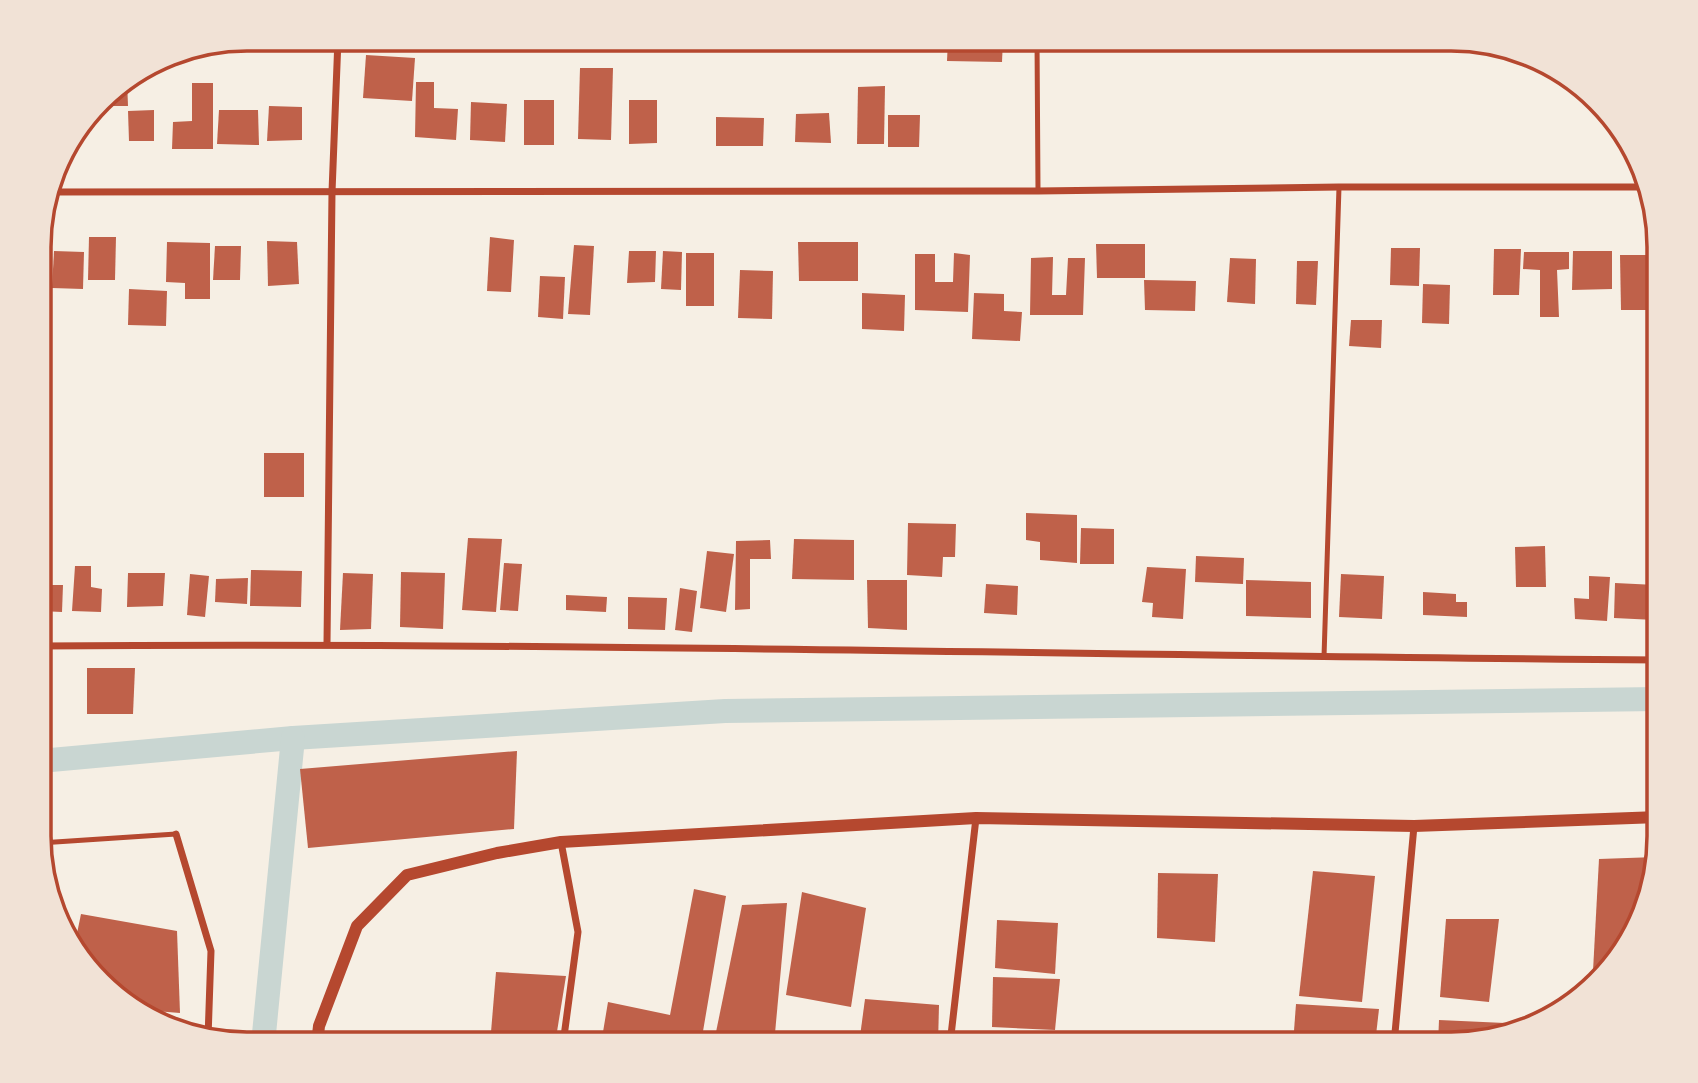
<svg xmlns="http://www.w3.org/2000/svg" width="1698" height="1083" viewBox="0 0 1698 1083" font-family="'Work Sans',sans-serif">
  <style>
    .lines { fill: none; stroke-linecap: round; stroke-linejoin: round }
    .canal { stroke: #c9d6d2; stroke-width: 24 }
    .building { fill: #bf614a }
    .service { stroke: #b5482f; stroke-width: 5 }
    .minor { stroke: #b5482f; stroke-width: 7 }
    .tertiary { stroke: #b5482f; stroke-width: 12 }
    .rim { fill: none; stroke: #b5482f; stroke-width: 3.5 }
  </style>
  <rect width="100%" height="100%" fill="#f6efe4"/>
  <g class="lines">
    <g class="canal">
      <path d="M40,761L293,738L725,711L1659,699"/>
      <path d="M263,1044L293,738"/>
    </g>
  </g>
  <g class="building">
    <path d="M948,39H1003L1002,62L947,61Z"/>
    <path d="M366,55L415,58L412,101L363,98Z"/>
    <path d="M580,68H613L611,140L578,139Z"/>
    <path d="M127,80L128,106H98L109,91Z"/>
    <path d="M416,82H434V108L458,109L456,140L415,137Z"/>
    <path d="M192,83H213V149H172L173,122L192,121Z"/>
    <path d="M885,86L884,144H857L858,87Z"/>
    <rect x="524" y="100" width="30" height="45"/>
    <path d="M629,100H657V143L629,144Z"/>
    <path d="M471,102L507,104L505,142L470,140Z"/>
    <path d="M269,106L302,107V140L267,141Z"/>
    <path d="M154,110V141H129L128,111Z"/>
    <path d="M219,110H258L259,145L217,144Z"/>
    <path d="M829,113L831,143L795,142L796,114Z"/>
    <path d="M888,115H920L919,147H888Z"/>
    <path d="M716,117L764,118L763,146H716Z"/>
    <path d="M89,237H116L115,280H88Z"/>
    <path d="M490,237L514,240L511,292L487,291Z"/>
    <path d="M267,241L297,242L299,284L268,286Z"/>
    <path d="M167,242L210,243V299H185V283L166,282Z"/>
    <path d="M798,242H858V281H799Z"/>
    <path d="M1096,244H1145V278H1097Z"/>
    <path d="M574,245L594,246L590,315L568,314Z"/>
    <path d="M215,246H241L240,280H213Z"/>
    <path d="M1391,248H1420L1419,286L1390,285Z"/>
    <path d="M1494,249H1521L1519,295H1493Z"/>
    <path d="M54,251L84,252L83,289L52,288Z"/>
    <path d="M629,251H656L655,282L627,283Z"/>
    <path d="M663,251L682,252L681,290L661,289Z"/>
    <path d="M1573,251H1612V289L1572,290Z"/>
    <path d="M1524,252H1569V269L1557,270L1559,317H1540V270L1523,269Z"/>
    <rect x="686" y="253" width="28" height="53"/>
    <path d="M954,253L970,255L968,312L915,310V254H935V282H953Z"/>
    <path d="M1620,255H1659V310H1621Z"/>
    <path d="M1053,257L1052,295H1066L1068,258H1085L1083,315H1030L1031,258Z"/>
    <path d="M1230,258L1256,259L1255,304L1227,302Z"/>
    <path d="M1297,261H1318L1316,305L1296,304Z"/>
    <path d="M740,270L773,271L772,319L738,318Z"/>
    <path d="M540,276L565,277L563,319L538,317Z"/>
    <path d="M1144,280L1196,281L1195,311L1145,310Z"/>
    <path d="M1423,284L1450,285L1449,324L1422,323Z"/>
    <path d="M129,289L167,291L166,326L128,325Z"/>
    <path d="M862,293L905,295L904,331L862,329Z"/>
    <path d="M974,293L1004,294V311L1022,312L1020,341L972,339Z"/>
    <path d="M1351,320H1382L1381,348L1349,346Z"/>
    <rect x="264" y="453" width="40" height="44"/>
    <path d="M1026,513L1077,515V563L1040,560V542L1026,540Z"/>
    <path d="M908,523L956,524L955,557H943L942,577L907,575Z"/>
    <path d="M1081,528L1114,529V564H1080Z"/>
    <path d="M468,538L502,539L496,612L462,610Z"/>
    <path d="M794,539L854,540V580L792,579Z"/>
    <path d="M770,540L771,559H750V609L735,610L736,541Z"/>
    <path d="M1545,546L1546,587H1516L1515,547Z"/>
    <path d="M707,551L734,554L726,612L700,608Z"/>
    <path d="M1196,556L1244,558L1243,584L1195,582Z"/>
    <path d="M504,563L522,564L518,611L500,610Z"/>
    <path d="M75,566H91V587L102,589L101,612L72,611Z"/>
    <path d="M1147,567L1186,569L1183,619L1152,617L1153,603L1142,602Z"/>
    <path d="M251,570L302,571L301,607L250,606Z"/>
    <path d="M401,572L445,573L443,629L400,627Z"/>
    <path d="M128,573H165L163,606L127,607Z"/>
    <path d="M343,573L373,574L371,629L340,630Z"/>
    <path d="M190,574L209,576L205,617L187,615Z"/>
    <path d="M1341,574L1384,576L1382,619L1339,617Z"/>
    <path d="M1589,576L1610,577L1607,621L1575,619L1574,598L1589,599Z"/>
    <path d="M248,578L247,604L215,602L216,579Z"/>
    <path d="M867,580H907V630L868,628Z"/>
    <path d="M1246,580L1311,582V618L1246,616Z"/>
    <path d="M1615,583L1656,585L1655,620L1614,618Z"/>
    <path d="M986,584L1018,586L1017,615L984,613Z"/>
    <path d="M40,585H63L62,612L40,611Z"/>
    <path d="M680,588L697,591L692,632L675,630Z"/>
    <path d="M1423,592L1456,594V602H1467V617L1423,615Z"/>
    <path d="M566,595L607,597L606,612L566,610Z"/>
    <path d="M628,597L667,598L665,630L628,629Z"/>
    <path d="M87,668H135L133,714H87Z"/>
    <path d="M517,751L514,829L308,848L300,769Z"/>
    <path d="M1656,857L1625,951L1604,970L1593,971L1599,859Z"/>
    <path d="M1313,871L1375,876L1362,1002L1299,996Z"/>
    <path d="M1158,873L1218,874L1215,942L1157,938Z"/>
    <path d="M694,889L726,896L701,1043L665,1040V1044H601L608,1002L670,1015Z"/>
    <path d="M802,892L866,908L851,1007L786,995Z"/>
    <path d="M787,903L774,1044L715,1037L742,905Z"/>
    <path d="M81,914L177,931L180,1013L131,1009L74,948Z"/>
    <path d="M1446,919H1499L1489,1002L1440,997Z"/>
    <path d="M997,920L1058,923L1055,974L995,968Z"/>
    <path d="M496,972L566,976L555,1044H490Z"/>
    <path d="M993,977L1060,979L1055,1030L992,1027Z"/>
    <path d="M865,999L939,1005L938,1044H859Z"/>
    <path d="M1296,1004L1379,1009L1375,1044H1293Z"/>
    <path d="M1439,1020L1505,1023L1504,1032L1464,1044H1438Z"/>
    <path d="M985,1033L1057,1039L1056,1044H985Z"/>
  </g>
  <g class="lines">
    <g class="service">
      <path d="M1037,39L1038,191"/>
      <path d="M1324,657L1339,187"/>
      <path d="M40,843L176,834"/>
    </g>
    <g class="minor">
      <path d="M49,192L1038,191L1339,187H1645"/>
      <path d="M327,644L332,192L338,39"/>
      <path d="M40,646C580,642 1119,656 1659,660"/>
      <path d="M176,834L211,951L208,1038"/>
      <path d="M561,842L578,932L563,1044"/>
      <path d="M950,1044L976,818"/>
      <path d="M1394,1044L1414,826"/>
    </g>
    <path class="tertiary" d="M317,1044L319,1026L357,926L407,875L497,853L561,842L976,818L1414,826L1659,817"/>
  </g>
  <path d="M0 0H1698V1083H0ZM247 51H1451A196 196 0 0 1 1647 247V836A196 196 0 0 1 1451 1032H247A196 196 0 0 1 51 836V247A196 196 0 0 1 247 51Z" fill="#f1e2d6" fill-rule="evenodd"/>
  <path class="rim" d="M247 51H1451A196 196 0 0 1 1647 247V836A196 196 0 0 1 1451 1032H247A196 196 0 0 1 51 836V247A196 196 0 0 1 247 51Z"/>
</svg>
